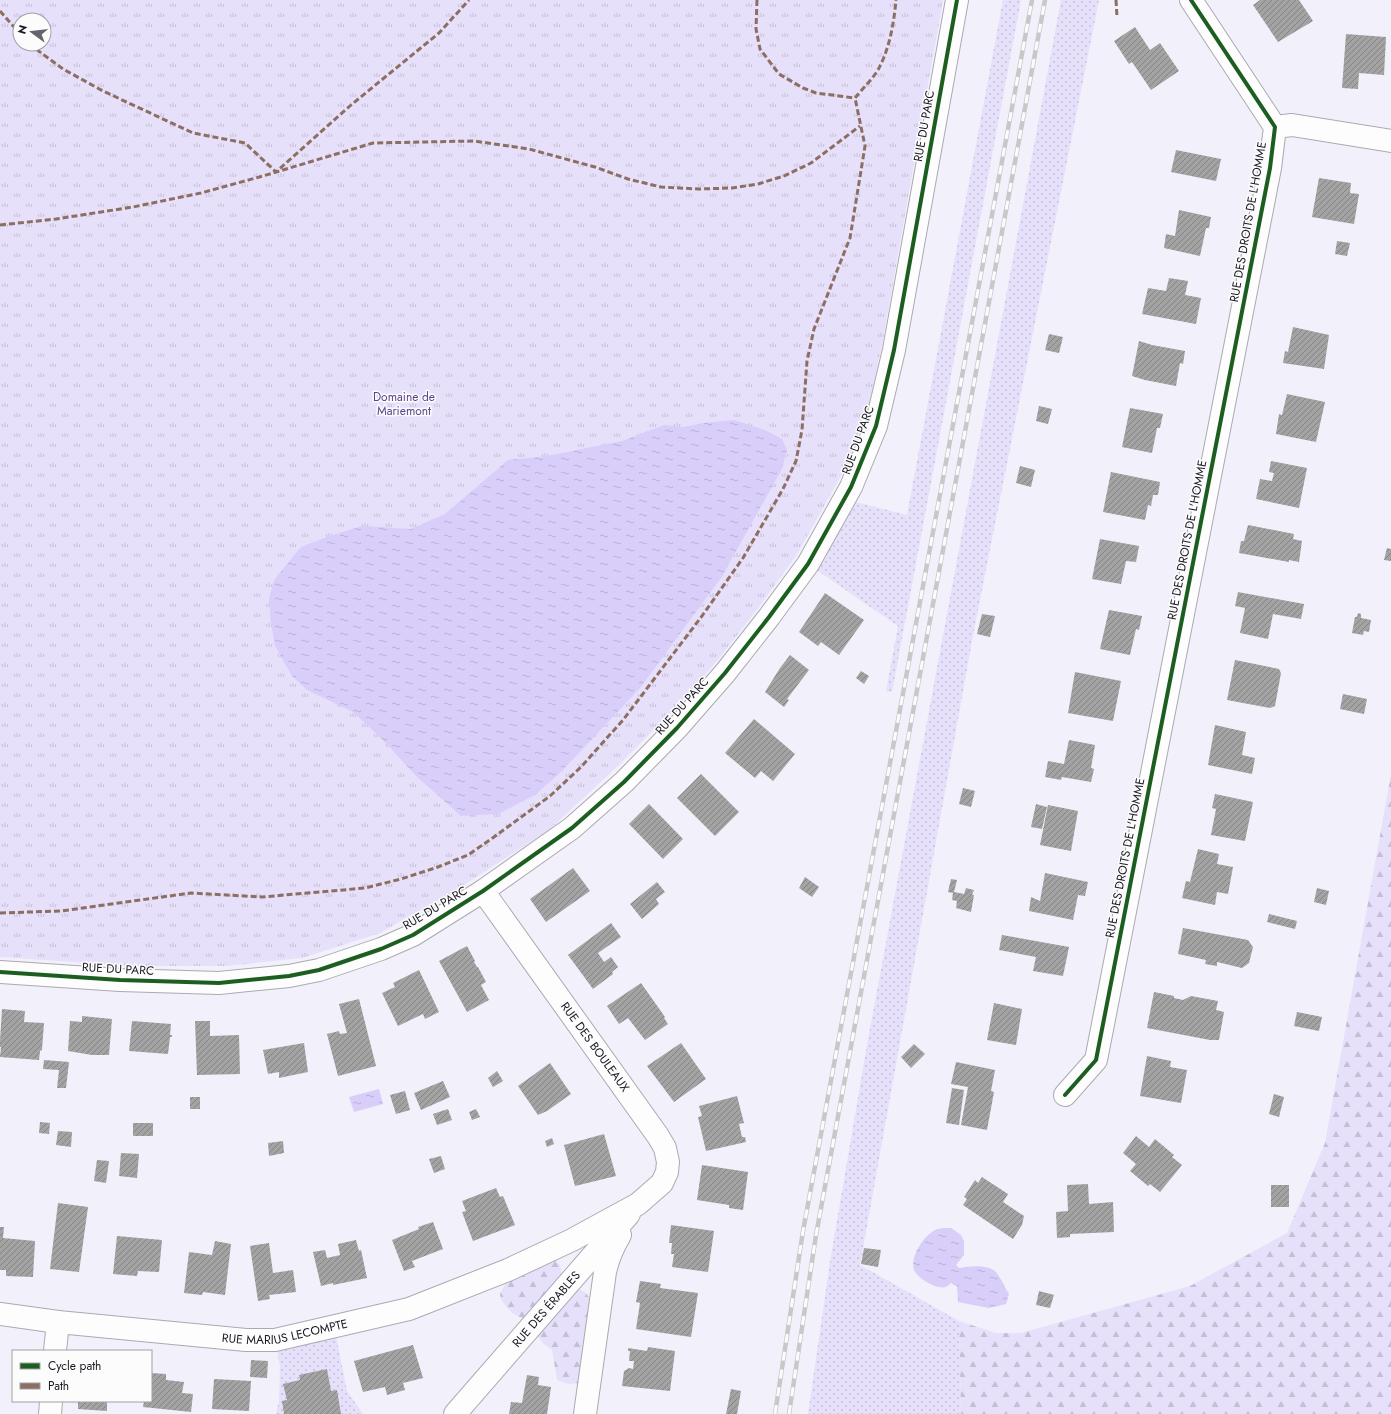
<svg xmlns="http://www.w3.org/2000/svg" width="1391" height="1414" viewBox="0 0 1391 1414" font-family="Jost,sans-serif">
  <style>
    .grass { fill: url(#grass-dots) }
    .forest { fill: url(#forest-firs) }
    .park { fill: url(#park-tufts); fill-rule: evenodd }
    .water { fill: url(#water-ripples) }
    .building { fill: url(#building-hatch) }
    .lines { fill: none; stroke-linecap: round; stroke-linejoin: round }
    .minor-casing { stroke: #aba9b2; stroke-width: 24 }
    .minor { stroke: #fdfdfe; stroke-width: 22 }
    .rail-casing { stroke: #c8c8ca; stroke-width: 4.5 }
    .rail { stroke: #fcfcfc; stroke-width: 3; stroke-dasharray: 9; stroke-linecap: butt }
    .quiet { stroke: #8d6e63; stroke-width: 3; stroke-dasharray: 6 3; stroke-linecap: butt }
    .cycleway-casing { stroke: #fcfcfc; stroke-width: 6 }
    .cycleway { stroke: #1b5e20; stroke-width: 4 }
    .labels { text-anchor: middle; stroke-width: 3; stroke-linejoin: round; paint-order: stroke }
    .street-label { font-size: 12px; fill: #191720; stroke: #fcfcfc }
    .park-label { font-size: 12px; fill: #5d4194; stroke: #fcfcfc }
  </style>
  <defs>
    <pattern id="grass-dots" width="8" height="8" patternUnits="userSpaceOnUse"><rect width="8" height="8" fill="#e6e0fa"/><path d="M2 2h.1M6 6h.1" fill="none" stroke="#c5bfd6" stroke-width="1.8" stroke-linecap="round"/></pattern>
    <pattern id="forest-firs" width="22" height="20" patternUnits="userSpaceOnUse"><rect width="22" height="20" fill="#e6e0fa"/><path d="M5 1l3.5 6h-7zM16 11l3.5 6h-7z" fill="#c5bfd6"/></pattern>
    <pattern id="park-tufts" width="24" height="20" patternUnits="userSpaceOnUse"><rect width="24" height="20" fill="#e6e0fa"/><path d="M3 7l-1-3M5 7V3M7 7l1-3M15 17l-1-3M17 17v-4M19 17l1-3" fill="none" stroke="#c5bfd6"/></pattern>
    <pattern id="water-ripples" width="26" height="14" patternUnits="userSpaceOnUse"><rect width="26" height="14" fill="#d8cef9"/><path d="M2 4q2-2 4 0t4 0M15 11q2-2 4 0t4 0" fill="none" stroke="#b9b0d5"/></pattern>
    <pattern id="building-hatch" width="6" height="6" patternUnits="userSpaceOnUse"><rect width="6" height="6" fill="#a4a3a3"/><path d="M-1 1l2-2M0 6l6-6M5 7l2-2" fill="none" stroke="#858484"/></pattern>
  </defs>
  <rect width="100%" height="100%" fill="#f2f0fa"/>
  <g class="grass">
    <path d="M1003,0H1021L892,692L886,691L898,626L808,564L844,499L907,515Z"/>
    <path d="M1061,0H1099L974,630L860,1265L959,1321L961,1414H808L830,1262L867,1045Z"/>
    <path d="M334,1326L347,1391L363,1414H276L279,1401L280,1366L275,1340Z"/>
  </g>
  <g class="forest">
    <path d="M1391,774V1414H961L959,1321L996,1333H1021L1190,1286L1287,1233L1325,1143Z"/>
    <path d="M553,1258L560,1265L562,1275L575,1287L586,1293L593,1303L580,1383L568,1384L557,1380L552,1350L543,1343L525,1320L512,1313L501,1300L500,1294L514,1267Z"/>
  </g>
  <path class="park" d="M0,0H943L882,345L869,406L846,467L796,556L759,607L717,661L686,697L619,765L549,830L461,887L380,933L302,958L227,966H132L0,957ZM20,20H44V44H20Z"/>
  <g class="water">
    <path d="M734,420L765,430L782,439L787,450L782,469L721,578L640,688L562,771L535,795L498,814L461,816L417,777L383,740L353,712L307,690L292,676L275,646L271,623L269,599L274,580L301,547L327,537L362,526L411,529L445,514L508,460L547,456L622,441L664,425L684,427L704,423Z"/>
    <path d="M379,1089L383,1104L354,1112L349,1097Z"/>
    <path d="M951,1228L961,1235L964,1241V1255L956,1265L959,1268C969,1266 988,1264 996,1272C1001,1278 1005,1288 1009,1294L1006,1304L989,1308L958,1302L957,1286L951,1283C949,1285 948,1286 946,1287C937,1290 917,1278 914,1270C910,1256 923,1237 935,1230C939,1228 946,1228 951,1228Z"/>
  </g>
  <g class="building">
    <path d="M1260,0H1299L1313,21L1278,42L1253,5Z"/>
    <path d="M1135,27L1150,50L1160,43L1179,71L1151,90L1132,62L1129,64L1114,41Z"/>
    <path d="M1346,34L1386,37L1384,75L1359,73L1358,89L1342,88Z"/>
    <path d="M1176,150L1221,159L1216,181L1171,172Z"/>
    <path d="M1319,178L1351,183L1350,193L1359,194L1354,224L1312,217Z"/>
    <path d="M1179,210L1211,217L1209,228H1206L1200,256L1164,248L1166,234L1175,236Z"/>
    <path d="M1337,241L1350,243L1347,256L1335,254Z"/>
    <path d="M1169,278L1188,281L1185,295L1201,298L1196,324L1142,314L1148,288L1166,291Z"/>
    <path d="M1293,327L1329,335L1324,369L1283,363L1285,351L1288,352Z"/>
    <path d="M1049,334L1063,337L1059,353L1045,350Z"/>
    <path d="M1139,341L1152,345L1185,351L1183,364L1180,363L1176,386L1145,380L1132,376Z"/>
    <path d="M1287,394L1325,402L1316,442L1276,434L1279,414L1282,415Z"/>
    <path d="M1039,406L1052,409L1048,424L1036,421Z"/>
    <path d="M1130,408L1163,414L1160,428H1157L1152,453L1122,447Z"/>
    <path d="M1271,461L1307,468L1299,508L1256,499L1260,479L1272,481L1274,473L1269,472Z"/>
    <path d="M1020,466L1035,470L1031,487L1016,483Z"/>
    <path d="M1111,472L1160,482L1158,495H1153L1151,506L1148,505L1145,520L1103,512Z"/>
    <path d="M1248,525L1294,534L1293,539L1302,541L1299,562L1289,560V562L1239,553L1241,541H1244Z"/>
    <path d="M1100,539L1139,546L1136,562L1126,561L1121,584L1092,579Z"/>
    <path d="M1387,548L1391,549V561L1384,560Z"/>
    <path d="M1238,592L1304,604L1301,619L1273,614L1268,639L1240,633L1245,608L1235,606Z"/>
    <path d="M825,593L864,620L839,655L821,642L818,646L799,632Z"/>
    <path d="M1109,610L1142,616L1139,630L1136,629L1130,655L1100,649Z"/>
    <path d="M1358,613L1361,614V618L1371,620L1369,632L1364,631L1363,635L1352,633L1355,617H1357Z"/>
    <path d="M982,614L995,616L990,637L977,634Z"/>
    <path d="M790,655L809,670L787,699L789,700L784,707L765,692L780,668Z"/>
    <path d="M1235,660L1279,669L1281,673L1275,706L1270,708L1227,700Z"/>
    <path d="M861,671L869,676L864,684L856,678Z"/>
    <path d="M1075,672L1121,681L1113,721L1068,713Z"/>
    <path d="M1343,694L1367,699L1364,714L1340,709Z"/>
    <path d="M754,719L795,754L773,781L761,771L755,778L725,753Z"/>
    <path d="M1215,725L1246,732L1242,755L1255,758L1252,774L1208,765Z"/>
    <path d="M1069,740L1095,745L1091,768L1094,769L1091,782L1062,777L1061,780L1045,777L1048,761L1064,764Z"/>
    <path d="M701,774L739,812L715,836L677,798Z"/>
    <path d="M963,788L975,791L971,807L959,804Z"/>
    <path d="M1215,794L1253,802L1245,841L1211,835L1216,809L1212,808Z"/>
    <path d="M649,804L683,839L663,859L629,824Z"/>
    <path d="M1036,804L1047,807L1042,829L1031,827Z"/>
    <path d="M1048,805L1078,811L1071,851L1040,845Z"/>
    <path d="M1198,849L1219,854L1217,864L1233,867L1228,894L1217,892L1215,905L1182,898L1186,881L1190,882Z"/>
    <path d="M573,868L590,891L546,922L530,899Z"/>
    <path d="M1045,873L1088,882L1085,896L1078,895L1073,920L1029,911L1031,897L1040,901Z"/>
    <path d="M805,877L819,887L812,897L799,888Z"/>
    <path d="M951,879L957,880L954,892L964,894L966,888L974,890L972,895H974L971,912L956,908L957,901L952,900L953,893L948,892Z"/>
    <path d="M657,882L665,892L656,899L659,904L642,919L630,904Z"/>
    <path d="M1317,888L1329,891L1326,905L1314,902Z"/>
    <path d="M1269,914L1297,921L1295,929L1267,922Z"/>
    <path d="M611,923L621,937L598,953L604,962L611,957L618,967L612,972L613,974L593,989L568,955Z"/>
    <path d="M1183,928L1248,940L1253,947L1249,963L1242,968L1217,962V966L1205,964L1206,960L1178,954Z"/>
    <path d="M1002,935L1069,947L1063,976L1033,971L1036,957L999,950Z"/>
    <path d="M467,946L475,961L474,962L477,967H478L486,982L481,985L489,1000L467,1012L439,961Z"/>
    <path d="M419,970L439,1012L425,1019L423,1014L398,1026L382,993L395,987L393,983Z"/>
    <path d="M641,983L665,1017L664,1018L668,1024L645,1040L628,1018L619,1024L607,1006Z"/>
    <path d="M1154,992L1174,996V998L1183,1000L1191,996L1218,1001L1216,1010L1224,1012L1219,1040H1210L1147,1028Z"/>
    <path d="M359,999L376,1066L338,1076L327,1034L339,1031L340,1034L347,1033L339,1004Z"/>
    <path d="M994,1003L1022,1009L1016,1045L987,1040Z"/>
    <path d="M2,1009L25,1011L24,1022L44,1023L42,1050L40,1051L39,1060L0,1057L1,1047H0V1041Z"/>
    <path d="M1297,1012L1322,1017L1319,1031L1294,1026Z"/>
    <path d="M82,1016L112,1019L109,1055H92L68,1051L70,1021L82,1022Z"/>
    <path d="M132,1021L171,1024L170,1035H172V1037H170L168,1054L129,1051Z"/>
    <path d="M195,1021H210V1036L239,1035L240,1074L197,1075Z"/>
    <path d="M304,1043L308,1072L279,1078V1072L268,1074L263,1050Z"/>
    <path d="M681,1043L706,1079L674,1102L647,1066Z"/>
    <path d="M914,1044L925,1054L911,1068L901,1057Z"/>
    <path d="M1147,1056L1171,1061L1170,1067L1187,1070L1181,1103L1140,1096Z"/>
    <path d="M44,1060L69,1062L66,1088H57L59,1070L43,1069Z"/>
    <path d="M956,1062L995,1070L991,1091L994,1092L987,1130L961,1125L968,1087L951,1084Z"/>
    <path d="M550,1063L571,1094L547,1111L538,1115L518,1086Z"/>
    <path d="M497,1071L503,1081L493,1087L488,1078Z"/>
    <path d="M443,1081L450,1097L421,1110L414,1093Z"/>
    <path d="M952,1088L964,1090L959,1125L946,1123Z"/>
    <path d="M405,1091L410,1110L396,1114L390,1095Z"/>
    <path d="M1274,1094L1284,1097L1279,1117L1269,1114Z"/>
    <path d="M737,1096L744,1123L739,1124L742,1137H745L746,1142L706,1151L698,1117L702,1116L699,1106Z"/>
    <rect x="190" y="1097" width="10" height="12"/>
    <path d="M448,1109L452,1120L437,1125L433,1114Z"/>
    <path d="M476,1109L480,1117L472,1120L469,1112Z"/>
    <path d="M40,1122L50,1123L49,1134L39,1133Z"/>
    <rect x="133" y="1123" width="20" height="13"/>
    <path d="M58,1131L72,1132L71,1147L56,1145Z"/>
    <path d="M604,1134L616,1176L575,1186L564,1145Z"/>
    <path d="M1136,1136L1149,1147L1155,1139L1174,1155L1172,1157L1182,1165L1160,1192L1150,1184L1148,1186L1130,1171L1136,1164L1123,1153Z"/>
    <path d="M552,1138L554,1144L547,1147L545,1141Z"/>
    <path d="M283,1141L284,1153L269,1156L268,1143Z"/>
    <path d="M121,1153L139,1154L137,1178L119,1176Z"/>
    <path d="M441,1156L445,1169L434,1173L429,1159Z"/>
    <path d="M97,1160L109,1161L106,1183L94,1181Z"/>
    <path d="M702,1165L748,1172L743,1210L729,1208V1205L697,1200Z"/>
    <path d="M982,1177L1008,1194L1003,1202L1024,1216L1022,1225L1013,1239L963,1205L967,1199L964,1197L975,1180L978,1183Z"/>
    <path d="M1088,1184L1089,1204L1113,1202L1114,1232L1070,1234V1237L1057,1238L1056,1212L1068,1211L1067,1185Z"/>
    <rect x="1271" y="1185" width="18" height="22"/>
    <path d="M496,1188L500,1197L503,1196L515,1225L473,1241L462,1212L466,1211L462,1201Z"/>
    <path d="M58,1203L88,1207L79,1272L50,1269Z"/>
    <path d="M433,1222L443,1249L412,1261L415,1267L404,1271L392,1240L419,1229L418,1227Z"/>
    <path d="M671,1225L714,1231L708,1272L672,1267L674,1254H671L672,1243H669Z"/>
    <path d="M0,1227H4L3,1238L35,1241L33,1277L6,1276V1270H0Z"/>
    <path d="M117,1236L162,1240L159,1272L138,1271L137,1276L113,1274Z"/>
    <path d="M356,1240L359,1251L361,1250L367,1278L333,1285V1283L321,1286L313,1252L325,1250L327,1258L340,1255L338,1244Z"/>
    <path d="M215,1241L231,1244L225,1295L203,1292L202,1295L184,1293L189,1252L212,1255Z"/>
    <path d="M269,1243L273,1273L293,1270L296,1292L269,1295L270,1299L258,1301L250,1246Z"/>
    <path d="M864,1248L881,1250L878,1267L861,1264Z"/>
    <path d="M640,1281L661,1284L660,1288L698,1293L691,1337L636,1329L640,1303L636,1302Z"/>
    <path d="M1039,1291L1054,1295L1050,1308L1036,1305Z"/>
    <path d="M413,1345L423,1378L403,1383L405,1390L387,1395L385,1387L363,1392L354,1361Z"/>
    <path d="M648,1347L675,1351L670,1391L622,1386L624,1371L629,1368L633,1369L634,1361H629L630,1351H628V1348L647,1351Z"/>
    <path d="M251,1360L268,1361L267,1378L250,1377Z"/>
    <path d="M327,1369L331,1391L337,1390L341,1414H284L282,1401L287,1400L283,1384L300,1380L299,1375Z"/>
    <path d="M151,1373L166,1374V1380L184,1382L182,1393L193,1394L191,1412L143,1407L144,1401H151Z"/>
    <path d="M527,1375L539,1377L538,1385L551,1387L547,1414H509L511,1402L522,1403Z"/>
    <path d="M214,1379L251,1381L249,1411L212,1409Z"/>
    <path d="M731,1389L741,1391L737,1414H726Z"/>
    <path d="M78,1401H107V1411L78,1409Z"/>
  </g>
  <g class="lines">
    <g class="minor-casing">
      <g id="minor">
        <path d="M1275,127L1292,125L1391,141"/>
        <path d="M0,972L120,980L219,983L289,976L319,970L381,949L413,935L483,891L572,828L624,782L677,728L725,673L769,617L808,564L851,487L876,426L894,350L957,0"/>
        <path d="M1065,1095L1096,1060L1270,168L1275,127L1191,0"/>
        <path id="s1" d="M0,1314L58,1322L246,1340H275L409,1309L508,1270L572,1240L638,1204L662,1183L667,1172L668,1162L665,1148L658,1136L483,891"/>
        <path d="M55,1351L58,1322"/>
        <path d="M50,1414L51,1401"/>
        <path id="s2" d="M455,1414L629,1214"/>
        <path d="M585,1414L605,1272C608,1258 613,1247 620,1235"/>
      </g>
    </g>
    <use href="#minor" class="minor"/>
    <g class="rail-casing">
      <g id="rail">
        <path d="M775,1414L803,1231L1032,0"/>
        <path d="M789,1414L816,1235L1045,0"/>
      </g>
    </g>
    <use href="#rail" class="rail"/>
    <g class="quiet">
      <path d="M757,0L756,29L760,49L779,74L803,88L816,93L855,98C862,89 875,77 880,66C890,46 894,22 896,0"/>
      <path d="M1116,0L1117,17"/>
      <path d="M0,11L20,34"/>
      <path d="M29,44L63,69L103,91L193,133L245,143L276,172L351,105L439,33L469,0"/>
      <path d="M0,225L56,219L133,207L201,193L263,176L373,143L474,141L529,149L595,167L628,179L661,187L699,189L732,188L758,184L784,176L811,163L860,126"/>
      <path d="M0,913L61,911L191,893L262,897L365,888L401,879L438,867L468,855L494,837L550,796L581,767L623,720L702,616L743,558L783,489L796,461L802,430L807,361L814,329L850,238L865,146L855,98"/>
    </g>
    <g class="cycleway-casing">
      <g id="cycleway">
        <path d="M0,972L120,980L219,983L289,976L319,970L381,949L413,935L483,891L572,828L624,782L677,728L725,673L769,617L808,564L851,487L876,426L894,350L957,0"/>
        <path d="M1065,1095L1096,1060L1270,168L1275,127L1191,0"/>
      </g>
    </g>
    <use href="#cycleway" class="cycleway"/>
  </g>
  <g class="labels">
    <g class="street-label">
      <text transform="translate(924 126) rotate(-80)" y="4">RUE DU PARC</text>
      <text transform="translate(1248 222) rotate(-80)" y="4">RUE DES DROITS DE L'HOMME</text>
      <text transform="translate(858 440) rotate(-70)" y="4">RUE DU PARC</text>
      <text transform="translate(1187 540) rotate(-79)" y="4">RUE DES DROITS DE L'HOMME</text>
      <text transform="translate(682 706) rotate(-48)" y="4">RUE DU PARC</text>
      <text transform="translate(1125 858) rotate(-79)" y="4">RUE DES DROITS DE L'HOMME</text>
      <text transform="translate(435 908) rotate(-31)" y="4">RUE DU PARC</text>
      <text transform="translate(118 969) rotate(3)" y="4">RUE DU PARC</text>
      <text transform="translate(595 1047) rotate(54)" y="4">RUE DES BOULEAUX</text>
      <text dy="4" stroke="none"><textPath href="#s2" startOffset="139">RUE DES ÉRABLES</textPath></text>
      <text dy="4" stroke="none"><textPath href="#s1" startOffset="287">RUE MARIUS LECOMPTE</textPath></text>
    </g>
    <g class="park-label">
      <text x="404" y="401">Domaine de<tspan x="404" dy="14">Mariemont</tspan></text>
    </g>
  </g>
  <rect x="12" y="1350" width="140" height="52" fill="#fcfcfc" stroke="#a1a0a4"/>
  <rect x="20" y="1363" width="20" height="6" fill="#1b5e20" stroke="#a1a0a4"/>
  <text x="48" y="1370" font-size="12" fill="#191720">Cycle path</text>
  <rect x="20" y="1383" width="20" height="6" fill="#8d6e63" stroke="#a1a0a4"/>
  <text x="48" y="1390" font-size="12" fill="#191720">Path</text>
  <g transform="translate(32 32) rotate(285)"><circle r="19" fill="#fcfcfc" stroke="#a1a0a4"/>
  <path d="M0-3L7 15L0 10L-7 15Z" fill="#65636c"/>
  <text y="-6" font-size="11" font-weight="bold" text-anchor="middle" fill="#191720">N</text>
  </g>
</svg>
